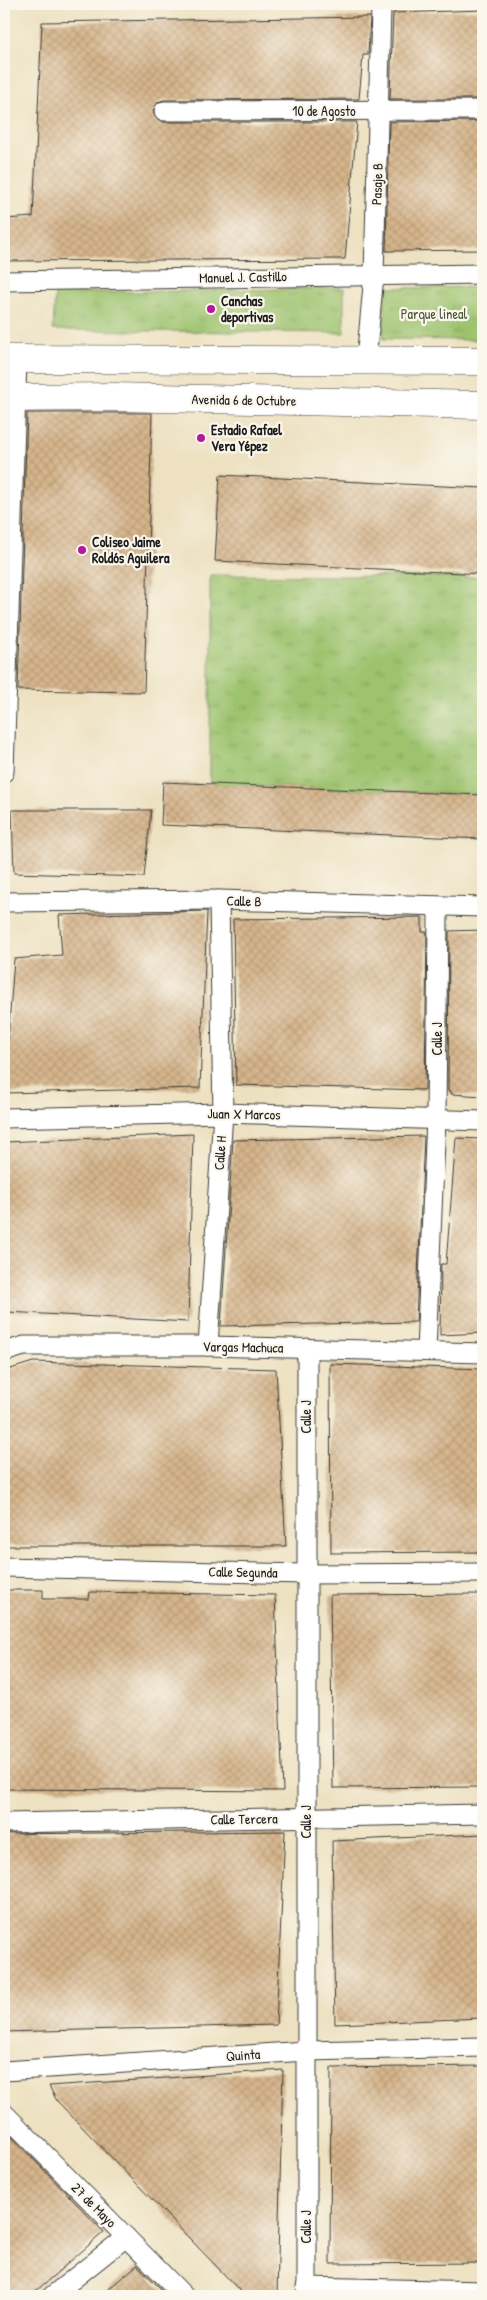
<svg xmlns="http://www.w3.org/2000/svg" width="487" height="2300" viewBox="0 0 487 2300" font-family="'Patrick Hand',sans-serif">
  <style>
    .park { fill: url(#park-tufts); stroke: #5c7045 }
    .building { fill: url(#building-cross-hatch) }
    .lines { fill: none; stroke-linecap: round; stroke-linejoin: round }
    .minor-casing { stroke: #3b3a35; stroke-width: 21 }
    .primary-casing { stroke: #3b3a35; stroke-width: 29 }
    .minor { stroke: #fff; stroke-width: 19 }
    .primary { stroke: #fff; stroke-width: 28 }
    .poi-dot { fill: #b5179e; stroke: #fbf7ec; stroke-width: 2 }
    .labels { text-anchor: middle; stroke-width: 4.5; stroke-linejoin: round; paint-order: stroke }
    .street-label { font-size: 14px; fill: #1c1c1c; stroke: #fbf7ec }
    .poi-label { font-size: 14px; font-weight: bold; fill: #1c1c1c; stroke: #fbf7ec; text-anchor: start }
    .park-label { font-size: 14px; fill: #495639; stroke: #fbf7ec }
  </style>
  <defs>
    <pattern id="park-tufts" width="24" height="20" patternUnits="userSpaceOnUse" patternTransform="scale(1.25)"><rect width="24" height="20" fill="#9dc36e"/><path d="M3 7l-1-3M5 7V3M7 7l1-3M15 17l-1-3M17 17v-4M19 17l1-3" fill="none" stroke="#87a75f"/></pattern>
    <pattern id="building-cross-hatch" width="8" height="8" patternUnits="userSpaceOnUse" patternTransform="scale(1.25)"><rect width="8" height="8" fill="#d6b58c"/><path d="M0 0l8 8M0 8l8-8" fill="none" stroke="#b79b78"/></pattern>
  </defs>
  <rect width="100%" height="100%" fill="#fbf7ec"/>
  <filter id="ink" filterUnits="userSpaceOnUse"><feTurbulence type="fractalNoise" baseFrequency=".02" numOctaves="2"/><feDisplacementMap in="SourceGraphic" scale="10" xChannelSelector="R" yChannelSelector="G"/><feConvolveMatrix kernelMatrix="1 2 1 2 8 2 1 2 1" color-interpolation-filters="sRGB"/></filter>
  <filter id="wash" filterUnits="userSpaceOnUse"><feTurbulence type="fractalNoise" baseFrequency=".0096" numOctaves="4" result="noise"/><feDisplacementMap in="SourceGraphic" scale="20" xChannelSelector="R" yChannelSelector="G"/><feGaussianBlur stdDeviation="1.12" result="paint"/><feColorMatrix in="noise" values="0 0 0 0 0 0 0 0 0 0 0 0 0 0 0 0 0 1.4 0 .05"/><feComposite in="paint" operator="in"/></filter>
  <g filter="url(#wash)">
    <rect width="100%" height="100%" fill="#ede1c1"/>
    <g class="park">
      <path d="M483,287V340L383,339L385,288Z"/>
      <path d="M344,288V333L53,330L55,293Z"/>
      <path d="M210,575L483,577V795L210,784Z"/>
    </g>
    <g id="blocks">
      <g class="building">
        <path d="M483,10V99H390L393,13Z"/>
        <path d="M370,17L368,55H363L359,99L164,100L158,102L153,111L155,117L164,122H357L345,259L4,261V219L33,217L42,22Z"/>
        <path d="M483,121V250L386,251L389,122Z"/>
        <path d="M27,413H152L144,692L18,690Z"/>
        <path d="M220,475L483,488V574L215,561Z"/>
        <path d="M163,782L483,795V839L161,825Z"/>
        <path d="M12,810H151L144,877L14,873Z"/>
        <path d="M207,911L200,1088L4,1093L14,959L62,955L59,915Z"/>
        <path d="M422,917V932H427L425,1090L236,1085L233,919Z"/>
        <path d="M483,930V1096L451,1094V1091H448L449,931Z"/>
        <path d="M193,1134L188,1322L7,1312L4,1259V1142Z"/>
        <path d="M424,1136L416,1322L221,1326L233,1140Z"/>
        <path d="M456,1138L483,1139V1333L440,1335L441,1264H446Z"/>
        <path d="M33,1362L276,1369L286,1546H4V1371Z"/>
        <path d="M330,1364L483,1369V1552L331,1553Z"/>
        <path d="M4,1590H43V1599H89L90,1592L275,1595L283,1791L4,1789Z"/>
        <path d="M483,1594V1787L333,1788L330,1595Z"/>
        <path d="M285,1831L276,2025L4,2032V1834Z"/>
        <path d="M483,1834V2018L335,2024L332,1841Z"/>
        <path d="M483,2066V2263L330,2264L331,2068Z"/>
        <path d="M283,2070L277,2296H245L57,2101L49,2086Z"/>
        <path d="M4,2129L104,2232L30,2296H4Z"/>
        <path d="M137,2265L168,2296H100Z"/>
      </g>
    </g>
  </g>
  <g filter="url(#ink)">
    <use href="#blocks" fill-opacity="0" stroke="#3b3a35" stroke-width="1"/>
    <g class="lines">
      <g class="minor-casing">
        <g id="minor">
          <path d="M164,111L483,110"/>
          <path d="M4,281L483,274"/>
          <path d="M366,361L374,275L381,8"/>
          <path d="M4,772L17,359"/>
          <path d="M4,902L219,900L483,907"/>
          <path d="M4,1118L223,1113L483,1121"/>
          <path d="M208,1346L223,1113L219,900"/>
          <path d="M426,1351L436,1119L438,915L435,906"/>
          <path d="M4,1352L24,1346H208L483,1353"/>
          <path d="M4,1567L306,1574L483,1573"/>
          <path d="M4,1823L483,1814"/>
          <path d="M4,2071L306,2051L483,2047"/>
          <path d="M4,2113L184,2296"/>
          <path d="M306,2287L483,2291"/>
          <path d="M52,2296L126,2237"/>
          <path d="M307,2296V1348"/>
        </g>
      </g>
      <g class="primary-casing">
        <g id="primary">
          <path d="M4,359L483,361"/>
          <path d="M4,398L113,397L483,405"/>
        </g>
      </g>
      <use href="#minor" class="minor"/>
      <use href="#primary" class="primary"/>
    </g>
  </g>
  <g class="poi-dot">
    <circle cx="211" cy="309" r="5"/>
    <circle cx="201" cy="438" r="5"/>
    <circle cx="82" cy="550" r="5"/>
  </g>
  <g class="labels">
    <g class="street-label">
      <text x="324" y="116">10 de Agosto</text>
      <text transform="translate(377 184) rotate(-88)" y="5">Pasaje B</text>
      <text transform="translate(243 277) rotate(-1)" y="5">Manuel J. Castillo</text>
      <text transform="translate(244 400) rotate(1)" y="5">Avenida 6 de Octubre</text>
      <text transform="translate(244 901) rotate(2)" y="5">Calle B</text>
      <text transform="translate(437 1039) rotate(-90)" y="5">Calle J</text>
      <text transform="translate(244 1114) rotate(1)" y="5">Juan X Marcos</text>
      <text transform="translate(220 1153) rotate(-86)" y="5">Calle H</text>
      <text transform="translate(243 1347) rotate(1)" y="5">Vargas Machuca</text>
      <text transform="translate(306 1417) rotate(-90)" y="5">Calle J</text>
      <text transform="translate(243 1572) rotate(1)" y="5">Calle Segunda</text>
      <text transform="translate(244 1819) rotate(-1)" y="5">Calle Tercera</text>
      <text transform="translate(306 1822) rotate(-90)" y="5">Calle J</text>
      <text transform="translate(243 2055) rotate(-4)" y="5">Quinta</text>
      <text transform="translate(94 2205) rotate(45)" y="5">27 de Mayo</text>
      <text transform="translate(306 2227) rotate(-90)" y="5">Calle J</text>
    </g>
    <g class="poi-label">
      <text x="221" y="306">Canchas<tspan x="221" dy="16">deportivas</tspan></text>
      <text x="211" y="435">Estadio Rafael<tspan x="211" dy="16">Vera Yépez</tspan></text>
      <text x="92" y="547">Coliseo Jaime<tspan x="92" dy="16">Roldós Aguilera</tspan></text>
    </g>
    <g class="park-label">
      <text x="434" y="319">Parque lineal</text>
    </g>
  </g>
  <rect width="487" height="2300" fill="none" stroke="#fbf7ec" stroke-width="20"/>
</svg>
